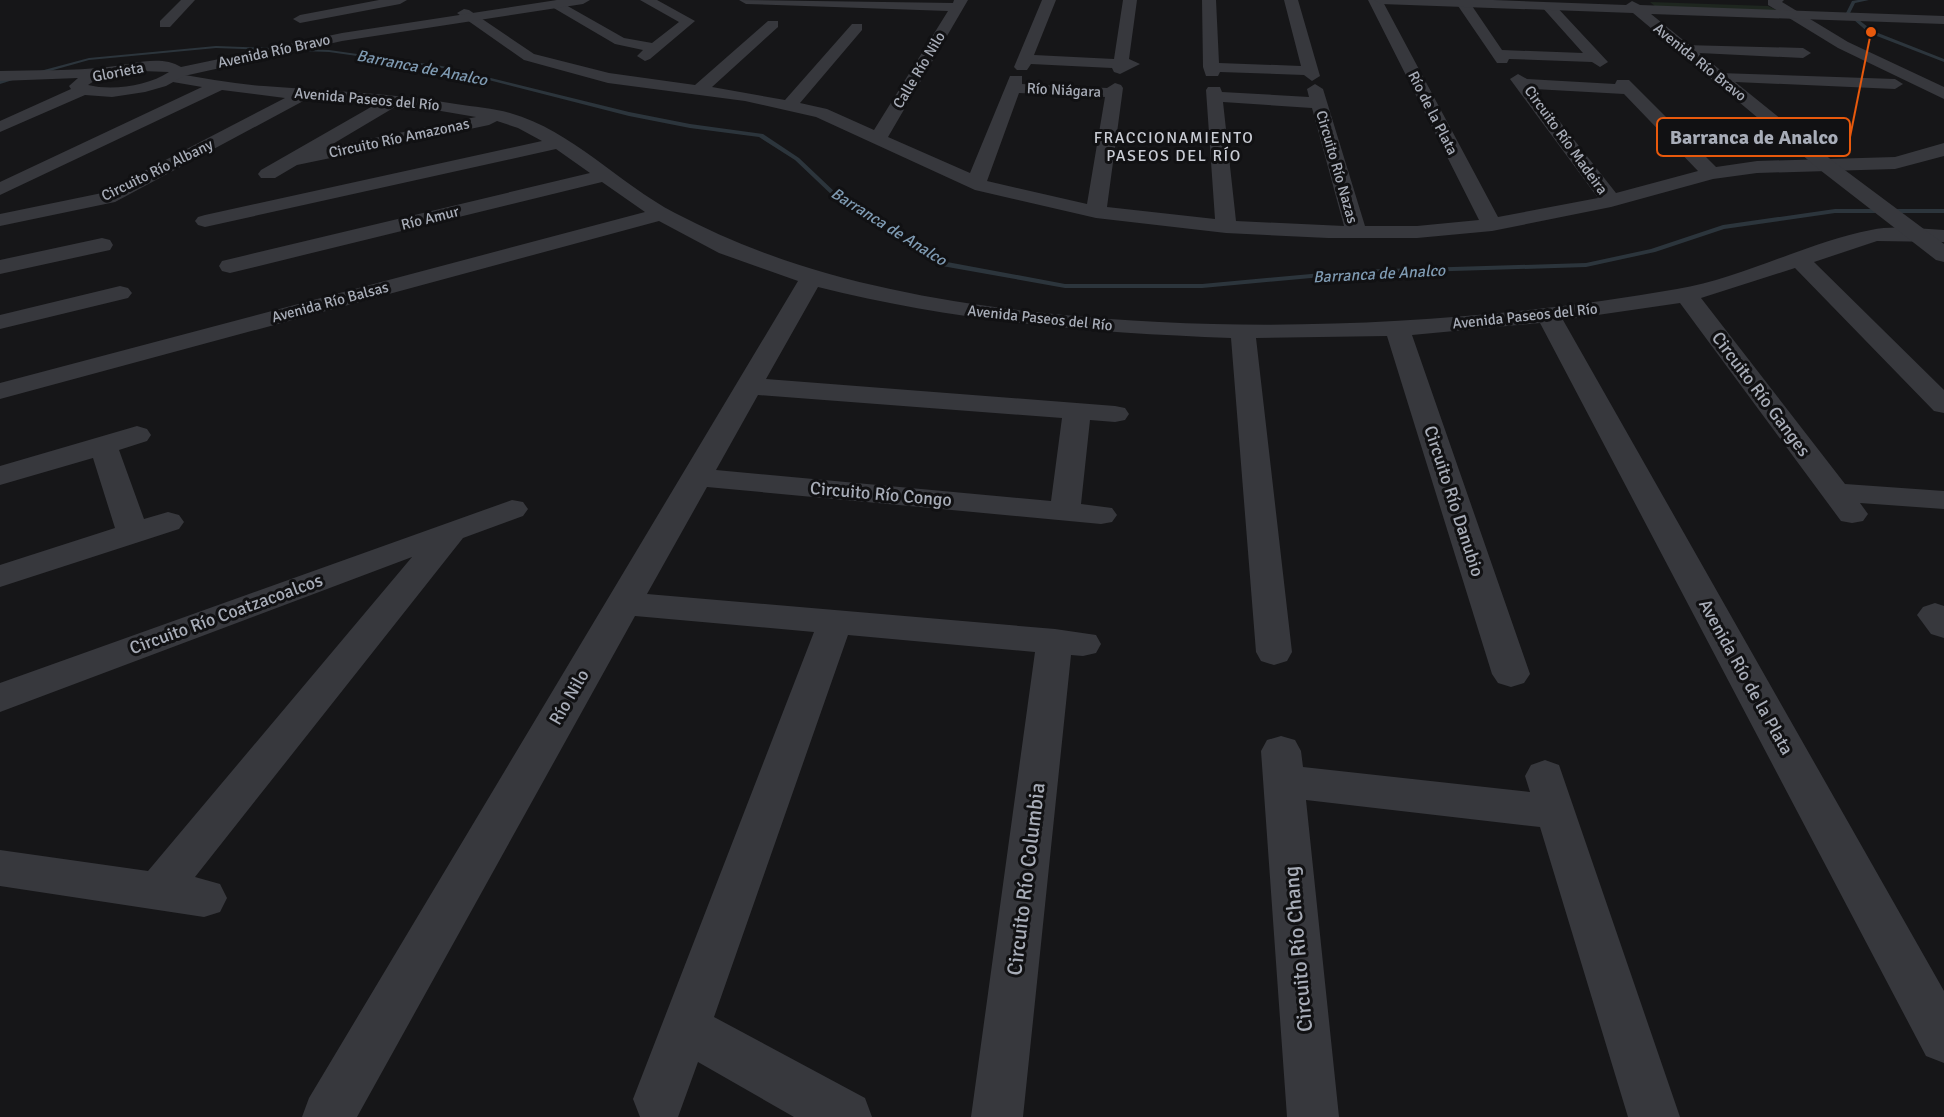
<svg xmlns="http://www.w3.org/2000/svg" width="1944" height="1117" viewBox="0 0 1944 1117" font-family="Signika,sans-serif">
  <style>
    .green { fill: #1e261f }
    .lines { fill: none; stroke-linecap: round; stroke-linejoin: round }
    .stream { fill: #2c353c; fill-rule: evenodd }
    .minor { fill: #37383d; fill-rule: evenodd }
    .tertiary { fill: #37383d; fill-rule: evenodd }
    .labels { text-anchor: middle; stroke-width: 6; stroke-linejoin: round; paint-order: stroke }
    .far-street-label { font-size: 15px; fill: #a8adb8; stroke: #111113 }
    .far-water-label { font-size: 16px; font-style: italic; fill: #7f9bb3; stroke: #111113 }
    .far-neighbourhood-label { font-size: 16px; letter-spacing: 1.5px; fill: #c9ccd4; stroke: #111113 }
    .street-label { font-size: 18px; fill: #a8adb8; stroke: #111113 }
    .near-street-label { font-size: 21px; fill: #a8adb8; stroke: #111113 }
    .leader { fill: none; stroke: #e8590c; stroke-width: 2 }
    .callout-dot { fill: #e8590c; stroke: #111113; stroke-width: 2 }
    .callout { fill: #111113; stroke: #e8590c; stroke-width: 2 }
    .callout-label { font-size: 20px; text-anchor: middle; font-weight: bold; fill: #a8adb8 }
  </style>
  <rect width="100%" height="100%" fill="#161618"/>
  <path class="green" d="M1650,2L1768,6L1778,11L1656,7Z"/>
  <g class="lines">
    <g class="stream">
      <path d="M1858,0H1869L1855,3L1850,13L1873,31L1944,59V62L1869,33L1846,13L1852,1Z"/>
      <path d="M216,46L329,50L442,66L629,112L690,124L763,134L799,158L838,195L947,262L1065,284H1202L1355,270L1586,263L1651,249L1723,225L1835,209H1944V213H1835L1724,229L1655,252L1586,267L1355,274L1202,288H1065L942,266L834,197L795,160L759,137L690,128L629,116L442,68L329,52L216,48L89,60L32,76L29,74L89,58Z"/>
      <path d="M17,75L19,78L0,84V80Z"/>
    </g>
    <g class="minor">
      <path d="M181,0H195L170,27H160V21Z"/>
      <path d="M379,0H407L400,4L300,23L293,19L300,15Z"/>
      <path d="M557,0L624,38L652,43L679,22L640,0H657L695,21L650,59L645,61L637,56L643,50L615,44L552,7L550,4Z"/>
      <path d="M739,0L953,3L954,0H968L888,137L970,173L1010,76H1022V84L1107,88L1115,83L1121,85L1123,88L1107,207L1215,219L1206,90L1208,87H1220L1222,92L1309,97L1307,89L1315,84L1323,89L1365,226H1417L1479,220L1368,0H1382L1498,217L1598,198L1510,79L1518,74L1527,79L1615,84L1617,80H1629L1716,167L1757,161L1895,157L1944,143V156L1895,169L1757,173L1713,179L1611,207L1492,231L1417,238H1328L1226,233L1096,218L975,190L816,117L745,101L608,83L524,60L457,13L464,9L469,10L534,54L609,73L695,85L768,21H778V27L712,87L785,100L852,24H862V30L800,103L827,109L874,130L948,11L746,4ZM1534,89L1624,94L1698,171L1616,193ZM1019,93L1105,97L1087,204L987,181ZM1223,102L1312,108L1344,226L1236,221Z"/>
      <path d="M1042,0H1056L1034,55L1114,59L1123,0H1137L1129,59L1140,64L1120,74L1114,72L1112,68L1031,64L1027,70H1017L1014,67Z"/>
      <path d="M1202,0H1216L1219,63L1301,66L1284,0H1298L1320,76L1312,81L1304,75L1220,72L1218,76H1206L1203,67Z"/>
      <path d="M1458,0H1468L1502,50L1583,53L1541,6L1543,3H1553L1608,62L1600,67L1592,62L1509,59L1507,63H1497L1456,3Z"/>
      <path d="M1768,0H1784L1782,2L1848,42L1944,87V99L1838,48L1768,5Z"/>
      <path d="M1684,45L1803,48L1811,53L1803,58L1679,52L1677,49Z"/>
      <path d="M173,73C203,78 234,84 264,86C329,91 392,93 456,104C474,107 493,108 510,113C573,131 618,183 675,213C795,276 920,300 1054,314C1256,335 1477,324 1677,289C1743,278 1805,243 1871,230C1893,225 1921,229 1944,230V242L1877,241L1814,262L1944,390V413L1934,411L1795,268L1701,298L1845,484L1944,491V509L1860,503L1868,514L1863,521L1852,523L1841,521L1680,303L1563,320L1944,991V1063L1926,1056L1540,323L1412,335L1530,674L1524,683L1511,687L1498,683L1492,674L1387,336L1256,338L1292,652L1287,661L1274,665L1261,661L1256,652L1231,338C1092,333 953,321 818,287L766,379L1115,406L1125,408L1129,414L1125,420L1115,422L1090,420L1081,504L1112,508L1117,515L1112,522L1101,524L707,487L647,594L1055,629L1096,635L1101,644L1096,653L1083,656L1071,655L1023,1117H971L1035,652L848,635L714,1017L865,1098L872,1117H794L698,1062L678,1117H640L633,1099L814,632L635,616L357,1117H302L309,1098L798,281L719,253L659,221L0,399V383L645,212L602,182L230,273L222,271L219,266L222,261L590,173L556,149L205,227L198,225L195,221L198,217L205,215L542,141L518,128L497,121L489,125L297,165L275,178H261L258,174L261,170L378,103L307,99L115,202L0,226V214L102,193L285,98L222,90L0,195V182L202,87L167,81L165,78ZM400,104L476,117L326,148ZM758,395L1062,418L1051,501L716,470Z"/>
      <path d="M1719,73L1895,79L1903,84L1895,89L1713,81L1711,78Z"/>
      <path d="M102,238L110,240L113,245L110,250L0,274V260Z"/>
      <path d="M120,286L128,288L132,293L128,298L0,329V315Z"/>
      <path d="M137,426L147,429L151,435L147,441L119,450L144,519L168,512L179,515L184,522L179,529L0,587V565L115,528L93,458L0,485V466Z"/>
      <path d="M512,500L523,502L528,509L523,516L463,538L195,877L220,884L227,898L220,912L204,917L0,886V850L148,871L412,557L0,712V683Z"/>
      <path d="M1935,603L1944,606V638L1931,634L1917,615L1923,607Z"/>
      <path d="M1281,736L1295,740L1301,751L1303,767L1530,792L1525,776L1531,765L1545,760L1559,765L1680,1117H1628L1540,827L1306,800L1339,1117H1287L1261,751L1267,740Z"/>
    </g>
    <g class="tertiary">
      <path d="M557,0H590L583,4L342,41L184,76L166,86L145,92L112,97L85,95L0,132V121L71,89L69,86L78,78L0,81V71C35,70 73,71 108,67C130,65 160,54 181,67L342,33ZM141,71L169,72C148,86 112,91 88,85L97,79Z"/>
      <path d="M1374,0H1493L1626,5L1632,1L1640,5L1944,16V24L1651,14L1834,162L1944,244V262L1936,260L1820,170L1633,13L1381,4Z"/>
    </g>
  </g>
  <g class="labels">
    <g class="far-street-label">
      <text transform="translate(274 51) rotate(-12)" y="5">Avenida Río Bravo</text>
      <text transform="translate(1700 62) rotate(39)" y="5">Avenida Río Bravo</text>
      <text transform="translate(919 70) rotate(-59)" y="5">Calle Río Nilo</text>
      <text transform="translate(118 72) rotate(-11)" y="5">Glorieta</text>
      <text transform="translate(1064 90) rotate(3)" y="5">Río Niágara</text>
      <text transform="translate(367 99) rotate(5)" y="5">Avenida Paseos del Río</text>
      <text transform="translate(1433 113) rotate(63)" y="5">Río de la Plata</text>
      <text transform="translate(399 138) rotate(-12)" y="5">Circuito Río Amazonas</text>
      <text transform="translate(1566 140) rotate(54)" y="5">Circuito Río Madeira</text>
      <text transform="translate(1337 167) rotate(74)" y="5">Circuito Río Nazas</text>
      <text transform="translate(157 170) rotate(-26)" y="5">Circuito Río Albany</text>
      <text transform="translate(430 218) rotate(-14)" y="5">Río Amur</text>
      <text transform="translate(330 302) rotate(-15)" y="5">Avenida Río Balsas</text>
      <text transform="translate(1525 316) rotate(-6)" y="5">Avenida Paseos del Río</text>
      <text transform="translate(1040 318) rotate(6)" y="5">Avenida Paseos del Río</text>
    </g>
    <g class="far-water-label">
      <text transform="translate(422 67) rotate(11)" y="6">Barranca de Analco</text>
      <text transform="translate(889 226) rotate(32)" y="6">Barranca de Analco</text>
      <text transform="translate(1379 273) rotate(-3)" y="6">Barranca de Analco</text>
    </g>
    <g class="far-neighbourhood-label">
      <text x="1174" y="143">FRACCIONAMIENTO<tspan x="1174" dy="18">PASEOS DEL RÍO</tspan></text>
    </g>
    <g class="street-label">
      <text transform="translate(1761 394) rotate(53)" y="6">Circuito Río Ganges</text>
      <text transform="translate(881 494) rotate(5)" y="6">Circuito Río Congo</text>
      <text transform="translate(1454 501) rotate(72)" y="6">Circuito Río Danubio</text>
      <text transform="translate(226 614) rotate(-20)" y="6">Circuito Río Coatzacoalcos</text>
      <text transform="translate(1746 677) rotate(61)" y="6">Avenida Río de la Plata</text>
      <text transform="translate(569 697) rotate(-60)" y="6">Río Nilo</text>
    </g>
    <g class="near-street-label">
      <text transform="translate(1026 879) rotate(-83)" y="7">Circuito Río Columbia</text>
      <text transform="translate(1298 949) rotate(-95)" y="7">Circuito Río Chang</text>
    </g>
  </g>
  <path class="leader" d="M1871 32L1850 137"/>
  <circle class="callout-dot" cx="1871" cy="32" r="6"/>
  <rect class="callout" x="1657" y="118" width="193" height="38" rx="6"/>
  <g class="callout-label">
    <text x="1754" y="144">Barranca de Analco</text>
  </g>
</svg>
